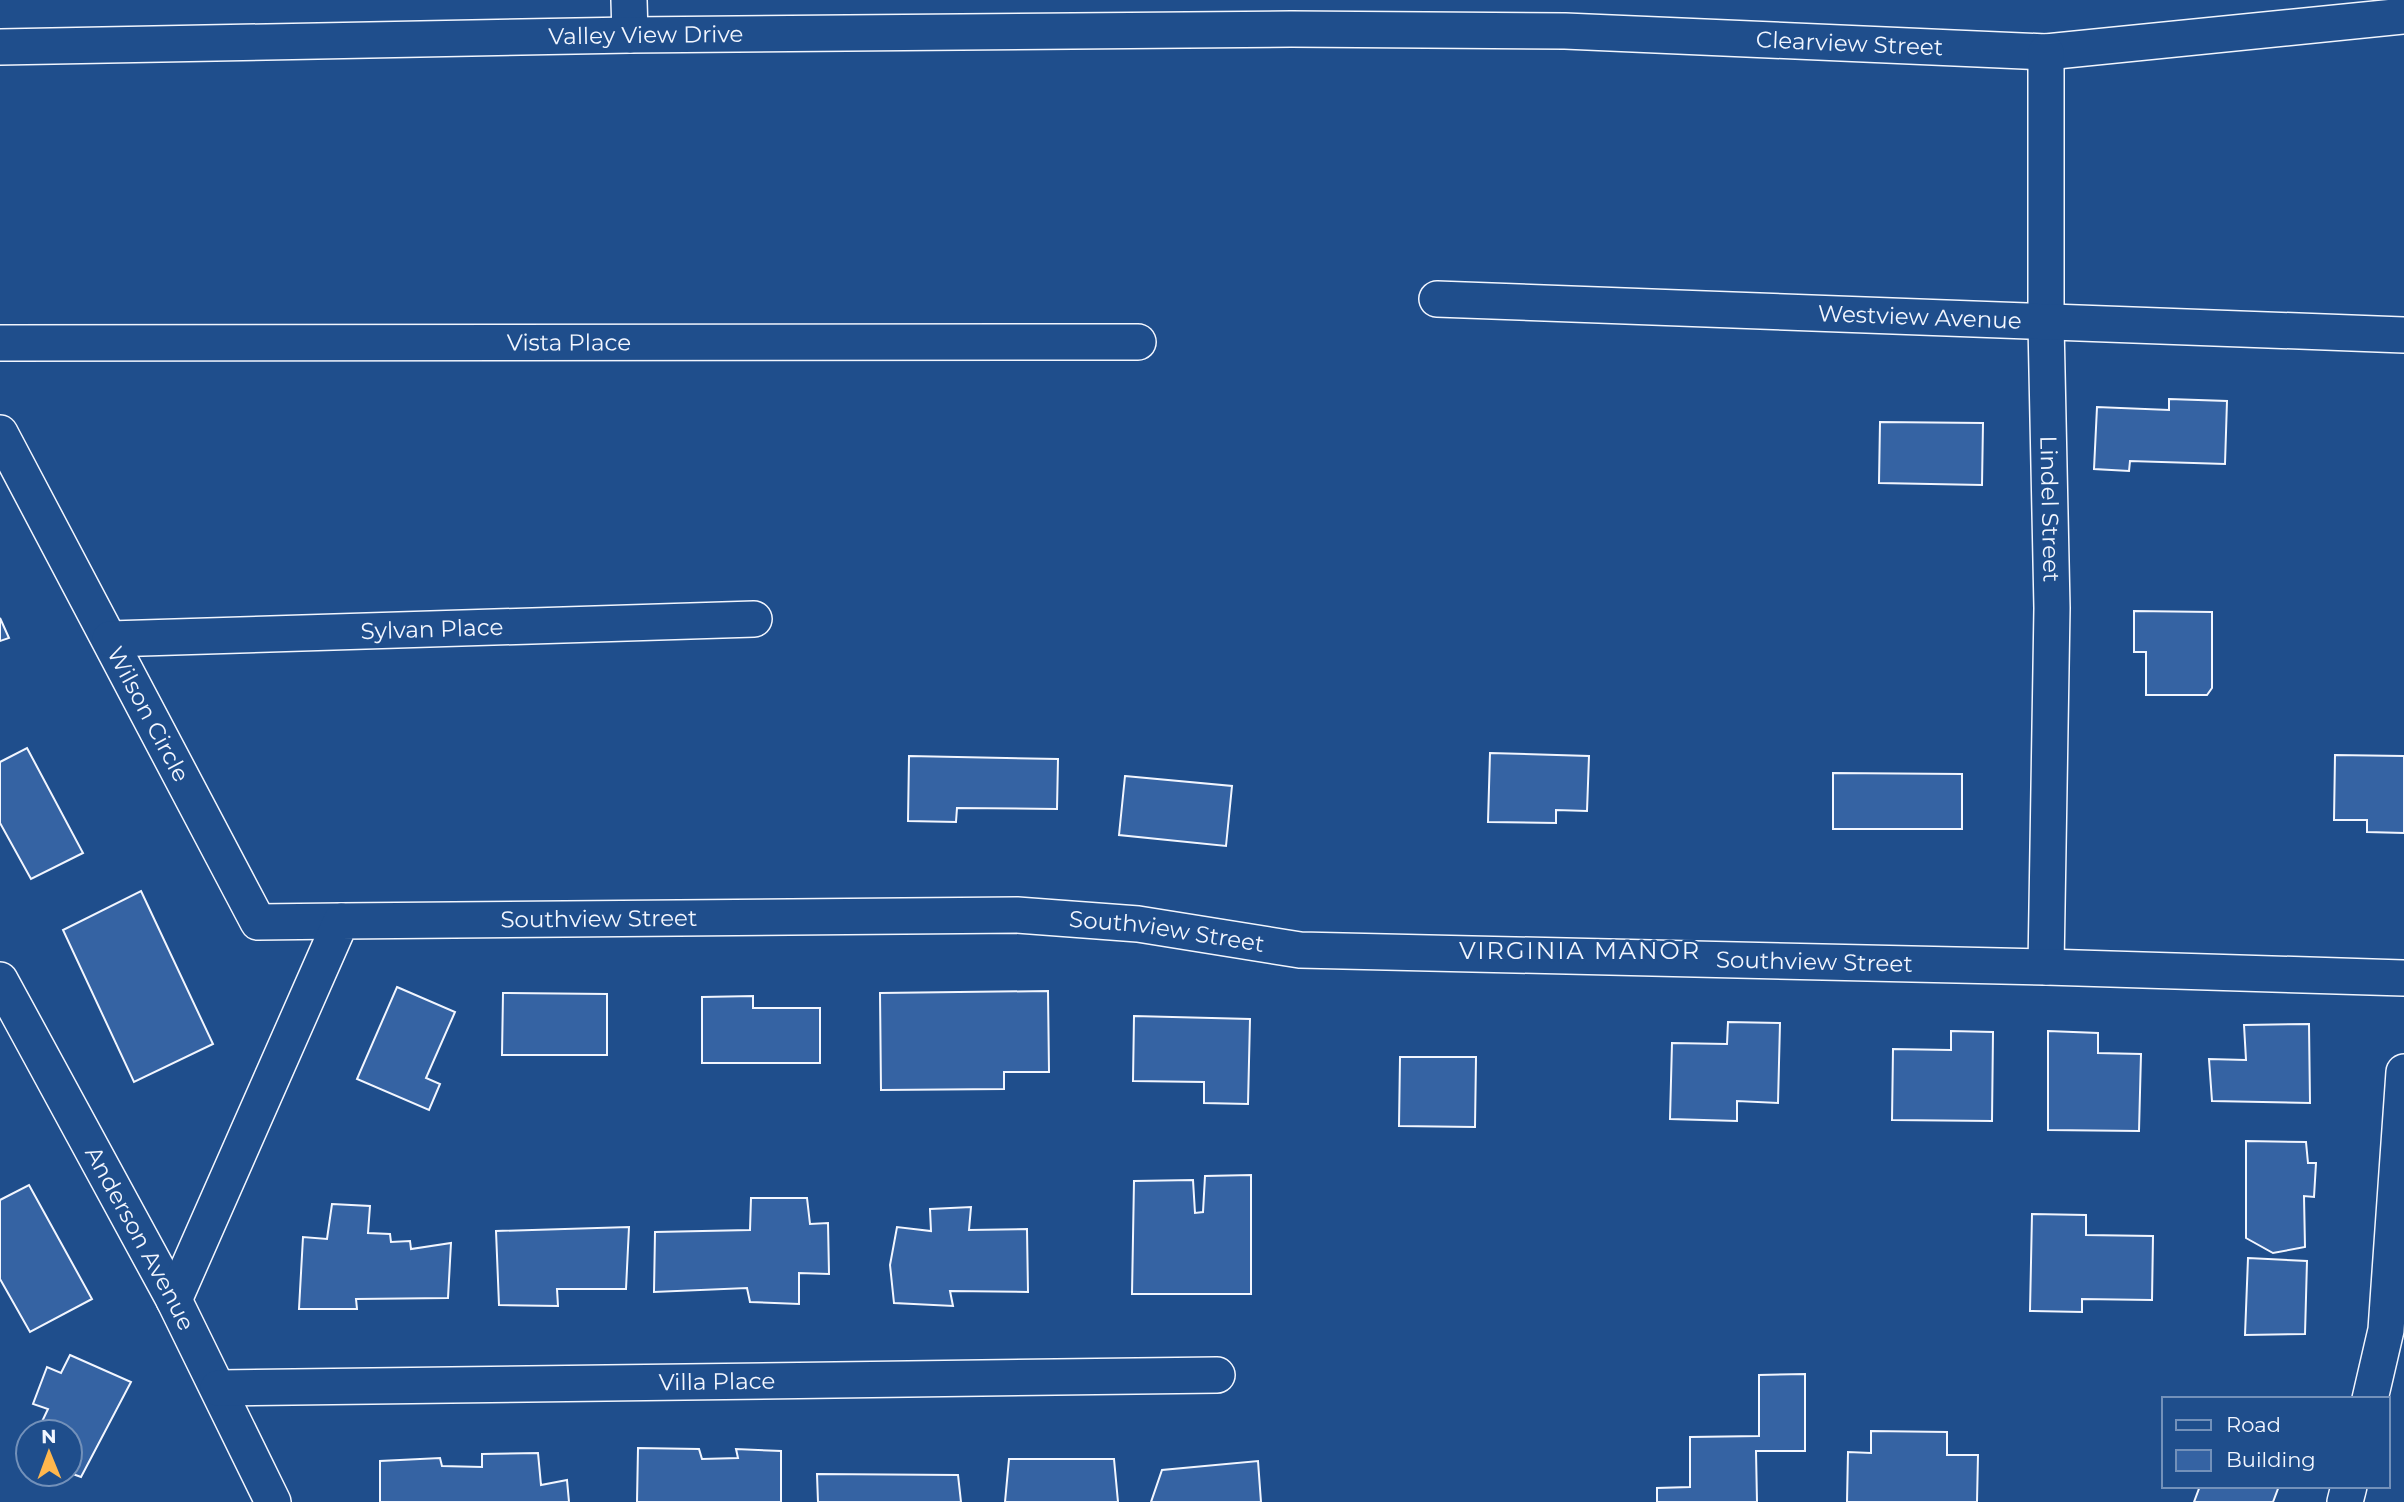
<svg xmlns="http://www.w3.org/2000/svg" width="2404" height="1502" viewBox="0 0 2404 1502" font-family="Montserrat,sans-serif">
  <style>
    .building { fill: #3563a3; stroke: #f2f6ff; stroke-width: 2 }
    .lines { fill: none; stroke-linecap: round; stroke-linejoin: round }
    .minor-casing { stroke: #f2f6ff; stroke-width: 38 }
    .minor { stroke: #1f4e8c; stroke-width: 35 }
    .labels { text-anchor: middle; stroke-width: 5; stroke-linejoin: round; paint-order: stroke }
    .street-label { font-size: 23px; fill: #f2f6ff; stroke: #1f4e8c }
    .neighbourhood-label { font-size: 24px; letter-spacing: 2px; fill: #f2f6ff; stroke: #1f4e8c }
  </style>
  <rect width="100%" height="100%" fill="#1f4e8c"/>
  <g class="building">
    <path d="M2169,399L2227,401L2225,464L2130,461L2129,471L2094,469L2097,407L2169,410Z"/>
    <path d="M1880,422L1983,423L1982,485L1879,483Z"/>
    <path d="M2134,611L2212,612V688L2207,695H2146V652H2134Z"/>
    <path d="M0,618L9,638L0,641Z"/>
    <path d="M27,748L83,853L31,879L0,823V762Z"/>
    <path d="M1490,753L1589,756L1587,811L1556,810V823L1488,822Z"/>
    <path d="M2335,755L2404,756V833L2367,832V820H2334Z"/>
    <path d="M909,756L1058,759L1057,809L957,808L956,822L908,821Z"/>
    <path d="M1833,773L1962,774V829H1833Z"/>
    <path d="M1125,776L1232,786L1226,846L1119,835Z"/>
    <path d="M141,891L213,1044L134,1082L63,930Z"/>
    <path d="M397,987L455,1012L426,1078L440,1084L429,1110L357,1079Z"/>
    <path d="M1048,991L1049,1072H1004V1089L881,1090L880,993Z"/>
    <path d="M503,993L607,994V1055H502Z"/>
    <path d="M753,996V1008H820V1063H702V997Z"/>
    <path d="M1134,1016L1250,1019L1248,1104L1204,1103V1082L1133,1081Z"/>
    <path d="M1728,1022L1780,1023L1778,1103L1737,1101V1121L1670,1119L1672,1043L1727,1044Z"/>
    <path d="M2309,1024L2310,1103L2212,1101L2209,1059L2246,1060L2244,1025Z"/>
    <path d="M1951,1031L1993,1032L1992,1121L1892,1120L1893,1049L1951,1050Z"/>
    <path d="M2048,1031L2098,1033V1053L2141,1054L2139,1131L2048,1130Z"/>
    <path d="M1400,1057H1476L1475,1127L1399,1126Z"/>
    <path d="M2246,1141L2306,1142L2308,1163H2316L2314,1197L2304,1196L2305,1247L2273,1253L2246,1238Z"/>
    <path d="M1251,1175V1294H1132L1134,1181L1193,1180L1195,1213L1203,1212L1205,1176Z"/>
    <path d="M29,1185L92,1299L30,1332L0,1279V1200Z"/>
    <path d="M751,1198H807L810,1224L828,1223L829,1274L799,1273V1304L750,1302L747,1288L654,1292L655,1232L750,1230Z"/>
    <path d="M332,1204L370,1206L368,1233L390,1234L391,1242L410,1241L411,1249L451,1243L448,1298L356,1299L357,1309H299L303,1237L327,1239Z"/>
    <path d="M971,1207L969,1230L1027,1229L1028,1292L950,1291L953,1306L894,1303L890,1265L897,1227L931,1231L930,1209Z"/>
    <path d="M2032,1214L2086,1215V1235L2153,1236L2152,1300L2082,1299V1312L2030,1311Z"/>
    <path d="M629,1227L626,1289H557L558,1306L499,1305L496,1231Z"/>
    <path d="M2248,1258L2307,1261L2305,1334L2245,1335Z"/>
    <path d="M70,1355L131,1382L81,1477L70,1473V1432H37L48,1409L33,1404L47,1367L61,1373Z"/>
    <path d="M1805,1374V1451H1756L1757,1502H1657V1488L1690,1487V1437L1759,1436V1375Z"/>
    <path d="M1871,1431L1947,1432V1455H1978L1977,1502H1847L1848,1452L1871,1453Z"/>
    <path d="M638,1448L699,1449L702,1459L738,1458L736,1449L781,1451V1502H637Z"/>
    <path d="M538,1453L541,1485L567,1480L569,1502H380V1461L440,1458L442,1466L482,1467V1454Z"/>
    <path d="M1009,1459H1114L1118,1502H1005Z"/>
    <path d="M1258,1461L1261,1502H1151L1162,1470Z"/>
    <path d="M817,1474L958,1475L961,1502H818Z"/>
    <path d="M2200,1486H2279L2273,1502H2194Z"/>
  </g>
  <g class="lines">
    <g class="minor-casing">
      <g id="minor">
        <path d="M629,0L630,35"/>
        <path id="s1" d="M0,47L630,35L1291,29L1565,31L2046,52L2404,16"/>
        <path id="s2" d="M2046,52V324L2052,608L2046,967"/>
        <path id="s3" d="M1437,299L2404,335"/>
        <path id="s4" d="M0,343L1138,342"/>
        <path id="s5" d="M0,433L258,922L341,921"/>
        <path id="s6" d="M110,639L754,619"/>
        <path id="s7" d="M0,980L174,1300L273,1502"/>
        <path id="s8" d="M174,1300L341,921L1017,915L1138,924L1300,950L2046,967L2404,978"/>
        <path id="s9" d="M218,1388L1217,1375"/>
        <path d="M2370,1399L2386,1330L2404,1072"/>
        <path d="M2345,1502L2349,1486"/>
      </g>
    </g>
    <use href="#minor" class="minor"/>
  </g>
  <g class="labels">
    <g class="street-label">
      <text dy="8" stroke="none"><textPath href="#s1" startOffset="646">Valley View Drive</textPath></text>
      <text dy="8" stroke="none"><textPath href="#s1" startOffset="1850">Clearview Street</textPath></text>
      <text dy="8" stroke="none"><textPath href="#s3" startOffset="483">Westview Avenue</textPath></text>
      <text dy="8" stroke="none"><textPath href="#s4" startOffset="569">Vista Place</textPath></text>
      <text dy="8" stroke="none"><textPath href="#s2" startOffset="457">Lindel Street</textPath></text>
      <text dy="8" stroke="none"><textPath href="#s6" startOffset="322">Sylvan Place</textPath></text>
      <text dy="8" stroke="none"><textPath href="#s5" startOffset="318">Wilson Circle</textPath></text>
      <text dy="8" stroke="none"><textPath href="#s8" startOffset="672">Southview Street</textPath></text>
      <text dy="8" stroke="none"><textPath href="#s8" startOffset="1241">Southview Street</textPath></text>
      <text dy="8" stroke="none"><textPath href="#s8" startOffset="1890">Southview Street</textPath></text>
      <text dy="8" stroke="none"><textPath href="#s7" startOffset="294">Anderson Avenue</textPath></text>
      <text dy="8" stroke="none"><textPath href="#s9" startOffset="499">Villa Place</textPath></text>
    </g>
    <g class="neighbourhood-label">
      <text x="1580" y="959">VIRGINIA MANOR</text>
    </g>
  </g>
  <rect x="2162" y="1397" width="228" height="91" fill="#1f4e8c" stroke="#7391ba" stroke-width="2"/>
  <rect x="2176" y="1420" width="35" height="10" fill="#1f4e8c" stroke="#7391ba" stroke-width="2"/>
  <text x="2226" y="1432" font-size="21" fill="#f2f6ff">Road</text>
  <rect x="2176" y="1450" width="35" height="21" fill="#3563a3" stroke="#7391ba" stroke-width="2"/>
  <text x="2226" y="1467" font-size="21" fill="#f2f6ff">Building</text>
  <g transform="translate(49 1453) rotate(359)"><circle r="33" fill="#1f4e8c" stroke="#7391ba" stroke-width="2"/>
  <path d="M0-5L12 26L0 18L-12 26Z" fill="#ffb74d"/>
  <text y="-10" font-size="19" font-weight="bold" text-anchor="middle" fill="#f2f6ff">N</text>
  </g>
</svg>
